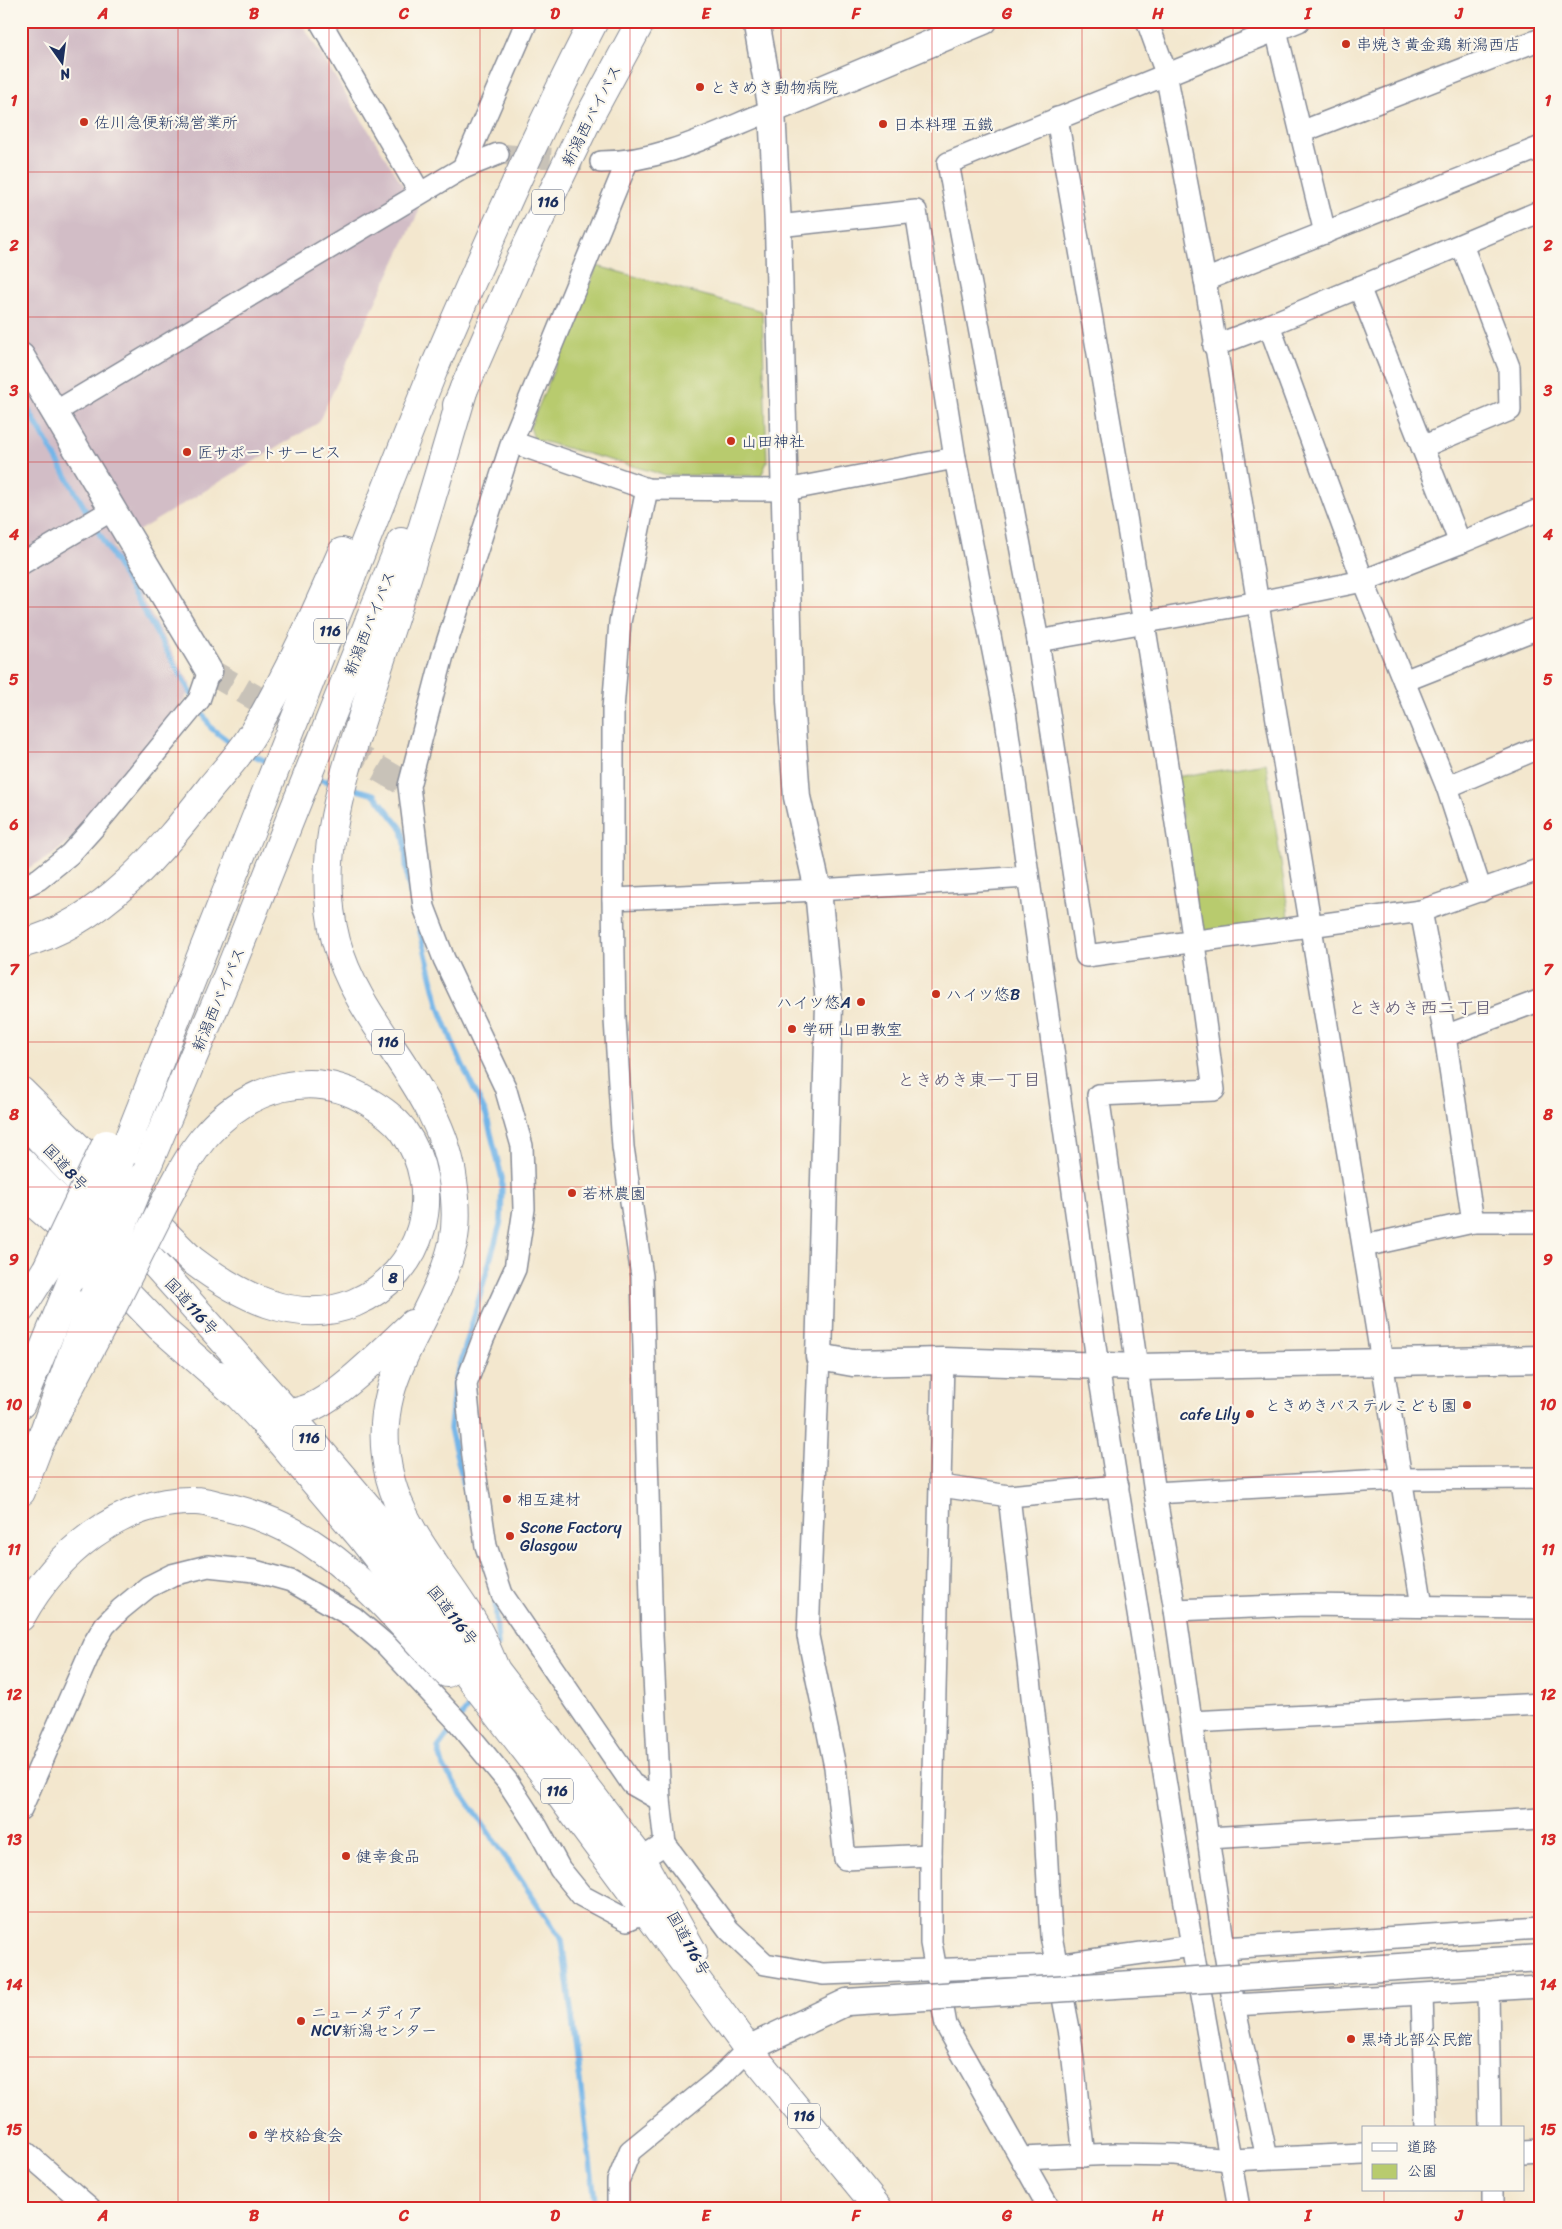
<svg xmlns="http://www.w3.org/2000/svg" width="1562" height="2229" viewBox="0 0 1562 2229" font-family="Sriracha,'Klee One',sans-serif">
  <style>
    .industrial { fill: #d2bdc6 }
    .green { fill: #b8cb6e; stroke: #6a7d66 }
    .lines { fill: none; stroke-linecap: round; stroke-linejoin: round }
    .stream { stroke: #73b5e8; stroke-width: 5.5 }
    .minor-tunnel { stroke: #c8c2b8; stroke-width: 21; stroke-dasharray: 21 11; stroke-linecap: butt }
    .tertiary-tunnel { stroke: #c8c2b8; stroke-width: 26; stroke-dasharray: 26 13; stroke-linecap: butt }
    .minor-casing { stroke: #878b96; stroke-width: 24 }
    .tertiary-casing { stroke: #878b96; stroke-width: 29 }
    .trunk-casing { stroke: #878b96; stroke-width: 30 }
    .motorway-casing { stroke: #878b96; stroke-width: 30 }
    .minor { stroke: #fff; stroke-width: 21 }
    .tertiary { stroke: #fff; stroke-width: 26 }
    .trunk { stroke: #fff; stroke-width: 28 }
    .motorway { stroke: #fff; stroke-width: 28 }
    .tertiary-bridge-casing { stroke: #878b96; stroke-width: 29; stroke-linecap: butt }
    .trunk-bridge-casing { stroke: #878b96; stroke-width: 30; stroke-linecap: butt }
    .motorway-bridge-casing { stroke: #878b96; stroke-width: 30; stroke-linecap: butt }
    .tertiary-bridge { stroke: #fff; stroke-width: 26 }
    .trunk-bridge { stroke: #fff; stroke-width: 28 }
    .motorway-bridge { stroke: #fff; stroke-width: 28 }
    .grid { fill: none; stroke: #d62828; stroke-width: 1; stroke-opacity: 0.55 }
    .poi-dot { fill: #c8321e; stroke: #fbf7ec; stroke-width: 2 }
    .labels { text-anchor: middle; stroke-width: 4.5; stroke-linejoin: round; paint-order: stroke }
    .shield { fill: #fbf7ec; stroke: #5e6b89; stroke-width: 1 }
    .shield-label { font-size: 15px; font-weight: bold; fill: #1b2f5e }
    .poi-label { font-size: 16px; fill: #1b2f5e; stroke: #fbf7ec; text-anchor: start }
    .street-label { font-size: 16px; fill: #1b2f5e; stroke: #fbf7ec }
    .neighbourhood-label { font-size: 18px; fill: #5b5471; stroke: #fbf7ec }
    .neatline { fill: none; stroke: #d62828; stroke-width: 2 }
    .grid-label { font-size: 16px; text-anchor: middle; font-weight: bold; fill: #d62828 }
  </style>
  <rect width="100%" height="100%" fill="#fbf7ec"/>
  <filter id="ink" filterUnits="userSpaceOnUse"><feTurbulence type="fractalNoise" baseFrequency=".02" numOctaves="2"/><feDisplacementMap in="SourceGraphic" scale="10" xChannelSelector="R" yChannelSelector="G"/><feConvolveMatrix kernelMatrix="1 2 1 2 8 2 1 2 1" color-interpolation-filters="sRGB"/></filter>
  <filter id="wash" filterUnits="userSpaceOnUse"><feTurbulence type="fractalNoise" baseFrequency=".0096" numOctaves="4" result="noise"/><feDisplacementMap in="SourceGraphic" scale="20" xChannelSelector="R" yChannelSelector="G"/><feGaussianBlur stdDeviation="1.12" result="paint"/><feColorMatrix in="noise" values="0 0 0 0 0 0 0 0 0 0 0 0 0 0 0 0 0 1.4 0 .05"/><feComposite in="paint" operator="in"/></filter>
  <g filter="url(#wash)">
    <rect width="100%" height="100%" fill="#f3e7ce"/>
    <path class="industrial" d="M21,21H300L419,211L318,423L113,546L192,687L169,725L95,819L51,856L21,872Z"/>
    <g class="green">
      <path d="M597,266L762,311L767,462L761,476L665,475L534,439L530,427Z"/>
      <path d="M1266,763L1289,916L1284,923L1207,934L1199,928L1176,777Z"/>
    </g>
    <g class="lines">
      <g class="stream">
        <path d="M21,397L193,697"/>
        <path d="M199,707L211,728L236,747"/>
        <path d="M249,753L270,763"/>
        <path d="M314,778L334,783"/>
        <path d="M348,787L375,795L402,829L405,843L407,879L439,1007L456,1051L486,1114L502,1178L501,1221L454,1387L450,1429L471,1512"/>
        <path d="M495,1597L498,1645"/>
        <path d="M461,1717L476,1697"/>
        <path d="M455,1725L438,1748L443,1766L562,1940L596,2208"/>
      </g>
    </g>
  </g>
  <g filter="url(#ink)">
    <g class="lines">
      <path class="minor-tunnel" d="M498,154L601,162"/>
      <path class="tertiary-tunnel" d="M209,671L409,786"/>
      <g class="minor-casing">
        <g id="minor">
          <path d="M320,21L420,193"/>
          <path d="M1147,21L1166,73L1205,280L1422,1606"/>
          <path d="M1299,21L948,163L1038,641L1086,956L1421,911L1541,869"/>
          <path d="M1276,30L1325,233"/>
          <path d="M1057,118C1113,442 1172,765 1214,1090L1098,1095L1155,1493L1175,1610L1224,1948L1234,2005L1267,2158"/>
          <path d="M1301,132L1541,39"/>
          <path d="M601,162C662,162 717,132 772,110"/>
          <path d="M627,162L512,442L443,655L409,786L424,907L444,959L505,1087L522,1146L524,1209L515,1269L483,1339L466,1384L473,1457L486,1546L502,1594L632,1784L660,1800"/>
          <path d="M463,168L527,21"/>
          <path d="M778,226L916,211L955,458L1005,712L1098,1367L1192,1946L1239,2208"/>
          <path d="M1205,280L1541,147"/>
          <path d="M1359,287L1460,543"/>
          <path d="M1269,325L1541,211"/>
          <path d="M1214,346L1269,325L1363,581L1447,787L1481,891"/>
          <path d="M55,412L463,168L498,154"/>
          <path d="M512,442L647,489L786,490L955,458"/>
          <path d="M1422,447L1510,410L1509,367L1462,245"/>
          <path d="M21,564L112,510"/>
          <path d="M1038,641L1259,602L1363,581L1460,543L1541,509"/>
          <path d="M1404,681L1541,627"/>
          <path d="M1447,787L1541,747"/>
          <path d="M21,888L39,879L70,854L97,824L199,700L209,671"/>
          <path d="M613,899L818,890L1028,877"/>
          <path d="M1421,911L1445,1036L1473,1222"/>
          <path d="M1445,1036L1541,1000"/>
          <path d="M1364,1246L1473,1222H1541"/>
          <path d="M819,1357L808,1636L835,1767L845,1859L931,1855"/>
          <path d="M943,1361L931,1855V1943L946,2025L1049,2208"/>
          <path d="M941,1486L1009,1496L1118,1486"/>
          <path d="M1155,1493L1401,1479L1541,1478"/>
          <path d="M1009,1496L1043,1792L1051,1936L1070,2034L1084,2156"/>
          <path d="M1175,1610L1305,1605L1541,1608"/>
          <path d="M1191,1722L1541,1704"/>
          <path d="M21,1809L94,1643L105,1625L121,1609L148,1587L172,1575L208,1566L255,1571L291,1581L353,1617L386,1645L459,1723L507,1781L537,1827L560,1869L582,1896L627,1920L645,1912"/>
          <path d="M1208,1838L1541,1819"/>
          <path d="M665,1844L729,1930L765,1964L823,1974L1056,1965L1192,1946"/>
          <path d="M641,1859L665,1844L660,1800L652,1635L642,1276L623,1147L615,1019L613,899V709L620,622L647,489"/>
          <path d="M1224,1948L1541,1928"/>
          <path d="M1488,1991L1490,2128"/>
          <path d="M1422,1995L1426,2128"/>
          <path d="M1234,2005L1541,1987"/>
          <path d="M21,2148L90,2208"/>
          <path d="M1523,2152L1541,2151"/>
          <path d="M1022,2158L1115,2154L1174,2155L1231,2160L1363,2154"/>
          <path d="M1493,2190V2208"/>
          <path d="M618,2208V2181L630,2151L717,2080L748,2049"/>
        </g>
      </g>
      <g class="tertiary-casing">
        <g id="tertiary">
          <path d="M756,21L772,110L778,226L790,701L797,797L818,890L829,1004L819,1357L853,1363L943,1361L1138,1367L1541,1359"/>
          <path d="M772,110L984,21"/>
          <path d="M21,356L209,671"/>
          <path d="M748,2049L847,2002"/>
        </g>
      </g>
      <g class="trunk-casing">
        <g id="trunk">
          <path d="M21,1091L192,1260C238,1295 296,1327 354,1303C423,1274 447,1192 403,1130C394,1118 382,1110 369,1102C313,1067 248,1087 207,1134C190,1153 179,1176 167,1198"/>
          <path d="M21,1119L100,1203"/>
          <path d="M21,1161L88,1230"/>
          <path d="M127,1233L289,1414L395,1539L641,1859L693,1952"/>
          <path d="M219,1375L260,1418L361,1537L548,1779L748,2049L878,2208"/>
          <path d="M21,1492L39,1445L111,1310"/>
          <path d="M21,1617C56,1554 119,1499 195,1501C202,1501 210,1503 217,1505C258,1513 290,1527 323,1551C370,1584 408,1632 447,1673"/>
        </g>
      </g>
      <g class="motorway-casing">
        <g id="motorway">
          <path d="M464,388C443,461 421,534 398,606C386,644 374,681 362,718C339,791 316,865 336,941C360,1030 442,1087 453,1181C456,1201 457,1224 453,1243C432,1331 365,1377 390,1478C405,1535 447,1577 476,1627C484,1641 490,1656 496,1671"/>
          <path d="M457,405L520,260L587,121L641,21"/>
          <path d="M21,944C103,923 162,850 211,787C225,770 242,752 253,733C288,675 315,614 342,552"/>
          <path d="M121,1158L433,371C484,253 535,135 594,21"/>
          <path d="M143,1176L227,977L401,542"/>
          <path d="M21,1192L78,1242L160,1327L234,1392"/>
          <path d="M21,1309L47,1268"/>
          <path d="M21,1404L73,1277"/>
          <path d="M260,1418C276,1416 293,1414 309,1408C337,1398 389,1346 412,1324"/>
          <path d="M39,1445L93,1297"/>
        </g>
      </g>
      <use href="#minor" class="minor"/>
      <use href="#tertiary" class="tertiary"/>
      <use href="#trunk" class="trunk"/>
      <use href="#motorway" class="motorway"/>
      <g class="tertiary-bridge-casing">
        <path id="tertiary-bridge" d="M847,2002L1541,1958"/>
      </g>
      <g class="trunk-bridge-casing">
        <path id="trunk-bridge" d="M111,1310L167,1198"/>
      </g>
      <g class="motorway-bridge-casing">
        <g id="motorway-bridge">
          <path d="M47,1268L106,1144"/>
          <path d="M73,1277L121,1158"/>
          <path d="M93,1297L143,1176"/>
        </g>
      </g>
      <use href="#tertiary-bridge" class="tertiary-bridge"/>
      <use href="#trunk-bridge" class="trunk-bridge"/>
      <use href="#motorway-bridge" class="motorway-bridge"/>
    </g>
  </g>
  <path class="grid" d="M178,21V2208M329,21V2208M480,21V2208M630,21V2208M781,21V2208M932,21V2208M1082,21V2208M1233,21V2208M1384,21V2128M21,172H1541M21,317H1541M21,462H1541M21,607H1541M21,752H1541M21,897H1541M21,1042H1541M21,1187H1541M21,1332H1541M21,1477H1541M21,1622H1541M21,1767H1541M21,1912H1541M21,2057H1541M1384,2190V2208"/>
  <g class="poi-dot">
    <circle cx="1346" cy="44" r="5"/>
    <circle cx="700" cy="87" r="5"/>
    <circle cx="84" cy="122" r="5"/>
    <circle cx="883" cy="124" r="5"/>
    <circle cx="731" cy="441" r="5"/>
    <circle cx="187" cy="452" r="5"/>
    <circle cx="936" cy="994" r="5"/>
    <circle cx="861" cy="1002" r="5"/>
    <circle cx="792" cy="1029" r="5"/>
    <circle cx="572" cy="1193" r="5"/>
    <circle cx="1467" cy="1405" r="5"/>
    <circle cx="1250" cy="1414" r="5"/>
    <circle cx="507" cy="1499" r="5"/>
    <circle cx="510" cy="1536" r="5"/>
    <circle cx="346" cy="1856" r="5"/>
    <circle cx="301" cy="2021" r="5"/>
    <circle cx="1351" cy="2039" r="5"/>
    <circle cx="253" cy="2135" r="5"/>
  </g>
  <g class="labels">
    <g class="shield">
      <rect x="532" y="189.5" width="32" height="25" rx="4"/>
      <rect x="314" y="618.5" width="32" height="25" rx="4"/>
      <rect x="372" y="1029.5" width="32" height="25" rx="4"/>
      <rect x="383" y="1265.5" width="20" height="25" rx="4"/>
      <rect x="293" y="1425.5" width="32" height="25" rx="4"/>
      <rect x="541" y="1778.5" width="32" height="25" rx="4"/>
      <rect x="788" y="2103.5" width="32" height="25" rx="4"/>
    </g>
    <g class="shield-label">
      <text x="548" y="207">116</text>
      <text x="330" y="636">116</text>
      <text x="388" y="1047">116</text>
      <text x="393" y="1283">8</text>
      <text x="309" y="1443">116</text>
      <text x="557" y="1796">116</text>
      <text x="804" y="2121">116</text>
    </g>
    <g class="poi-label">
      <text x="1356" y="50">串焼き黄金鶏 新潟西店</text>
      <text x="710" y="93">ときめき動物病院</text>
      <text x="94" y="128">佐川急便新潟営業所</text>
      <text x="893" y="130">日本料理 五鐵</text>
      <text x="741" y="447">山田神社</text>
      <text x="197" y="458">匠サポートサービス</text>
      <text x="946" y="1000">ハイツ悠B</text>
      <text x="851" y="1008" text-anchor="end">ハイツ悠A</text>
      <text x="802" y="1035">学研 山田教室</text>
      <text x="582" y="1199">若林農園</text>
      <text x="1457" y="1411" text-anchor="end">ときめきパステルこども園</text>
      <text x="1240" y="1420" text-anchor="end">cafe Lily</text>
      <text x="517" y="1505">相互建材</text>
      <text x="520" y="1533">Scone Factory<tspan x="520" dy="18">Glasgow</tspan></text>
      <text x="356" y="1862">健幸食品</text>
      <text x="311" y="2018">ニューメディア<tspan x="311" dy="18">NCV新潟センター</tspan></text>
      <text x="1361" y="2045">黒埼北部公民館</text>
      <text x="263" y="2141">学校給食会</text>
    </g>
    <g class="street-label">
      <text transform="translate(591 115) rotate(-63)" y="6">新潟西バイパス</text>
      <text transform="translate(369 623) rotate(-68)" y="6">新潟西バイパス</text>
      <text transform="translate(218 999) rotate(-67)" y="6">新潟西バイパス</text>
      <text transform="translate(66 1167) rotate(47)" y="6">国道8号</text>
      <text transform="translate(192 1306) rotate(48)" y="6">国道116号</text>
      <text transform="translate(453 1615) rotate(52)" y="6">国道116号</text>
      <text transform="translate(689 1943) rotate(61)" y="6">国道116号</text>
    </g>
    <g class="neighbourhood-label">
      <text x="1420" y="1014">ときめき西二丁目</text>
      <text x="969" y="1086">ときめき東一丁目</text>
    </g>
  </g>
  <rect width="1562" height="2229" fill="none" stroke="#fbf7ec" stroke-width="55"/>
  <rect x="1362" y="2126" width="162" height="65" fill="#fbf7ec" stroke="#a1a7b3"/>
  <rect x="1372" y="2143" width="25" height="8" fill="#ffffff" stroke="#a1a7b3"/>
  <text x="1407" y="2152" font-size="15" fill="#1b2f5e">道路</text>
  <rect x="1372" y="2164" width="25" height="15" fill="#b8cb6e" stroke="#a1a7b3"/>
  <text x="1407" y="2176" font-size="15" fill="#1b2f5e">公園</text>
  <g transform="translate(62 62) rotate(166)" stroke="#fbf7ec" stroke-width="4" paint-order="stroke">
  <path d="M0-4L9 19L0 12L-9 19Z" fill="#1b2f5e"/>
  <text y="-8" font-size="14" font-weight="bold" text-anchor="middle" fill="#1b2f5e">N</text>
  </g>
  <rect x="28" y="28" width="1506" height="2174" class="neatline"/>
  <g class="grid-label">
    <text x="103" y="19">A</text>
    <text x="254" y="19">B</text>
    <text x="404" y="19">C</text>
    <text x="555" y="19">D</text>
    <text x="706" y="19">E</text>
    <text x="856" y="19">F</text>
    <text x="1007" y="19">G</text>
    <text x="1158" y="19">H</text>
    <text x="1308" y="19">I</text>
    <text x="1459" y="19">J</text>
    <text x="14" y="106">1</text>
    <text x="1548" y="106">1</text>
    <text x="14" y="251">2</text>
    <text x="1548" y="251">2</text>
    <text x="14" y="396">3</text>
    <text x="1548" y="396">3</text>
    <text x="14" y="540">4</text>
    <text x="1548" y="540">4</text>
    <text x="14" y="685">5</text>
    <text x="1548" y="685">5</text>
    <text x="14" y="830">6</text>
    <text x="1548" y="830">6</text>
    <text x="14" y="975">7</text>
    <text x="1548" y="975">7</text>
    <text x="14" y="1120">8</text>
    <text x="1548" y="1120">8</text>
    <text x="14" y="1265">9</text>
    <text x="1548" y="1265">9</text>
    <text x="14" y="1410">10</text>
    <text x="1548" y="1410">10</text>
    <text x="14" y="1555">11</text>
    <text x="1548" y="1555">11</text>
    <text x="14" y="1700">12</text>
    <text x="1548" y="1700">12</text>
    <text x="14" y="1845">13</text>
    <text x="1548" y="1845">13</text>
    <text x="14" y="1990">14</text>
    <text x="1548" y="1990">14</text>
    <text x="14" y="2135">15</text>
    <text x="1548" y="2135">15</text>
    <text x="103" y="2221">A</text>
    <text x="254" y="2221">B</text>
    <text x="404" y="2221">C</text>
    <text x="555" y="2221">D</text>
    <text x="706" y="2221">E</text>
    <text x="856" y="2221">F</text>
    <text x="1007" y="2221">G</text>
    <text x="1158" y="2221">H</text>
    <text x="1308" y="2221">I</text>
    <text x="1459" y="2221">J</text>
  </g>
</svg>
